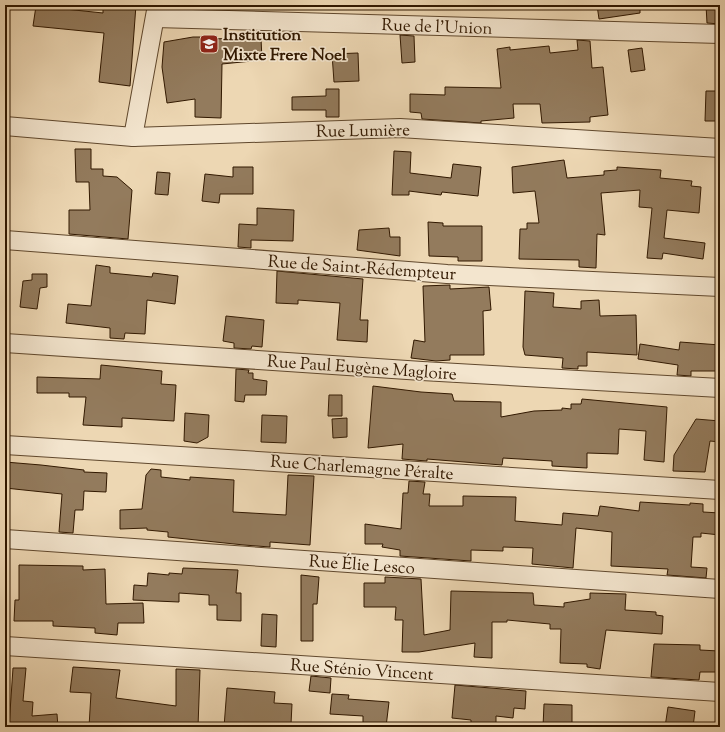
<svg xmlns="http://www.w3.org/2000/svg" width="725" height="732" viewBox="0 0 725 732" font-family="'Sorts Mill Goudy',serif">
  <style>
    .building { fill: #937b5d; stroke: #311800 }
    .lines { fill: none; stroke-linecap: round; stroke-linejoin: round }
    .minor-casing { stroke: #60482d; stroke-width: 20 }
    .minor { stroke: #f3e5ce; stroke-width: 18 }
    .labels { text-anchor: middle; stroke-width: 3.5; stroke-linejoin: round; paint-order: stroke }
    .street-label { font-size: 17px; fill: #311800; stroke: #f3e5ce }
    .poi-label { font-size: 17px; font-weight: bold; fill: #311800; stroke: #f3e5ce; text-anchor: start }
  </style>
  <rect width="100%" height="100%" fill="#edd7b3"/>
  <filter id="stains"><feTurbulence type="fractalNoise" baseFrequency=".005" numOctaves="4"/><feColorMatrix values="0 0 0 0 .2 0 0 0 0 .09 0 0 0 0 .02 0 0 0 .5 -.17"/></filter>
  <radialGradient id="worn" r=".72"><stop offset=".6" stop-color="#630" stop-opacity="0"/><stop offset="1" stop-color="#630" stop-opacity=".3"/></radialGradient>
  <g class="building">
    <path d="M103,5H136L130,86L99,82L104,33L33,26L36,6L103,13Z"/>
    <path d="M597,5H640V13L599,19Z"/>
    <path d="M706,5H720V24L707,23Z"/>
    <path d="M400,35L414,36L415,62L402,63Z"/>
    <path d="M193,37H205V39L261,38L262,60L222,64L221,118L195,117V99L167,103L162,67L164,42Z"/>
    <path d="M577,40L590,41L592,68L603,67L608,115L590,117V122L542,123L540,104H513L514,118L481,121V123L422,119L421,113L410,112V94L445,95V87L501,88L497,49L510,47V50L549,46L550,53L578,50Z"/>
    <path d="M642,48L645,70L631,72L628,50Z"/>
    <path d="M358,53L359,81L334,82L332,54Z"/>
    <path d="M326,89H339V117H326V110H292V97L326,96Z"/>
    <path d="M706,91H720V121H705Z"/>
    <path d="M75,149H91V169H103V176L117,177L132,190L128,239L69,234V210H90L89,182H76Z"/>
    <path d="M394,151L411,152L410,173L451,178L453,164L481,167L478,196L442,192L441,195L409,191V195H392Z"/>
    <path d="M564,160L567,178L604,175V171L617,170V167L661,170L660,178L692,181L691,186L701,187L699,213L667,210L664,238L705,243L703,259L663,253L662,259L647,258L652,208L639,207L640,190L601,193L605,235L597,234L596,268L579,267V260L519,259L520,229H527V223H539L535,191L513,193L512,167Z"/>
    <path d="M233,167H253V194H220L219,203L202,201L205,174L233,177Z"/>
    <path d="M157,172L170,173L168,195L155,194Z"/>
    <path d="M257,208L294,210L293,241L251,240V248L238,247L239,224L257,225Z"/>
    <path d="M428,222L443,223V226H482V261H458V257L429,256Z"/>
    <path d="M389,228L390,237H400V256L357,250L359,230Z"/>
    <path d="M96,265L110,267V273L152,277L153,273L178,276L175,304L147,300L145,334L125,333L124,339L110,338V328L66,323L68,304L91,306Z"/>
    <path d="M277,271L363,279L360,320H368L367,342L337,340L340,303L298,300V304L276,303Z"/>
    <path d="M32,274H47V287L40,288L37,309L20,307L23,281L32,280Z"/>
    <path d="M450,285V289L489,287L491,310L483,311L484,355H450V360L436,361L411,358L414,340L425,342L423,286Z"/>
    <path d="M525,291L554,293L553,307L581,309V301L599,300L600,316L636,315L637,355L587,352V366H578V369L562,368L563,358L525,355L523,347Z"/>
    <path d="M226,316L264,320L262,347L252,346L251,349L234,348V343L223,341Z"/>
    <path d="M680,342L720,345V371H691V376L677,375L678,365L638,359L640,344L679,350Z"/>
    <path d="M101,365L162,371L161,384L176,385L174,421L122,418V427L83,425L86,397H69V393H37V377L100,379Z"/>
    <path d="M236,369L249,370L248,373H253V379L267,381L266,395H245L244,402L235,401Z"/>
    <path d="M373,386L421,392L452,394L454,401L501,402V417L534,411L562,410V408L571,409V404H581L582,399L667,407L664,462L644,460L646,431L619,429L618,454L587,453V468L552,466V461L503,458L502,465L427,459V461L402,459L403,444L368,448Z"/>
    <path d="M329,395H342V416H328Z"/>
    <path d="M185,413L209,415L208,437L197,443L184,441Z"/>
    <path d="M262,415L287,416L286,443L261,442Z"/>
    <path d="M347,418V437L333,438L332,419Z"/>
    <path d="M696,419L720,421V442L710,441L705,472L673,471L674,455Z"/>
    <path d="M5,462L41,465L84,470V472L107,473L106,492L84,491L83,510H75L73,533L59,532L62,494L5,488Z"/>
    <path d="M151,469L161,470V477L190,480V477L234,480L233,512L286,515L288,475L314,476L310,545L270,542V547L244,545L168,537V532L147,530V528L120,529V510L142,509L146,475Z"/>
    <path d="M409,481L425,482L423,494H430L429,506H463V496L516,497L515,521L562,525L563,513L598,516L600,506L639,511L640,502L690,505V503L703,504V512L720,513V535L701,533V537H693L691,567L707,568L706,578L667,575L668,569L611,566L612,532L576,528L573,568L532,564L533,548L503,547V551L471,550V561L400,556V550L382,547L383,544H365V524L401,529L403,493H408Z"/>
    <path d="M19,565L83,566V570L105,569L106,604L143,603L144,623H118L117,635L95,633V628L53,626V621H14L15,600H19Z"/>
    <path d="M183,568L238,570L236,593H241V621L217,620V605H209V595L179,593V602L133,600L134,585L147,586L148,573L169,575V573L182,574Z"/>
    <path d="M301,575L319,577L317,604H313V641H301Z"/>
    <path d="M385,577L421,579L424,635L450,630L451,591L533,593L534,605L564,607V603L590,599V593L626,594L625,610L656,612V615L663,616L662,634L606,630L600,669L587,667V664L560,663L561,629H550V624L507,620V622H492V658L474,657L475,643L419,652H402L403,620H395L396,607H364V583H385Z"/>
    <path d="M262,614L277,615L276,647L261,646Z"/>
    <path d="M654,644L700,645V650L719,651V672H700L699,680L651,677Z"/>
    <path d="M73,667L120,670L116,698L176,706V669L200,670L198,727H89L91,693L70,692Z"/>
    <path d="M13,668H26L23,701L33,702L32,716L57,714L58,727H9Z"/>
    <path d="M311,676L331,678L330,693L309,691Z"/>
    <path d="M455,685L526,691L525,709L514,708L513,718L496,716V727H471V720L452,718Z"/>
    <path d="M227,688L275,692L274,703L292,704L291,724H272V727H224Z"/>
    <path d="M332,694L349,695L348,699L389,702L386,727H363V716L330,714Z"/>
    <path d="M544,704L572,705V727H543Z"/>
    <path d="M668,707L695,711L693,727H665Z"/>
  </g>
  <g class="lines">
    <g class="minor-casing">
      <g id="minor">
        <path d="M155,18L720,34"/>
        <path d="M5,126L133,137L400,128L720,148"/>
        <path d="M133,137L157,5"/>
        <path d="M5,240L447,274L720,287"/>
        <path d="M5,343L422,371L720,388"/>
        <path d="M5,445L720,490"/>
        <path d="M5,539L720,589"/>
        <path d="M5,646L720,692"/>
      </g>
    </g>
    <use href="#minor" class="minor"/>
  </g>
  <defs>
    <g id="school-square" transform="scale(1)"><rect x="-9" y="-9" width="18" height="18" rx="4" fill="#8f2418" stroke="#f3e5ce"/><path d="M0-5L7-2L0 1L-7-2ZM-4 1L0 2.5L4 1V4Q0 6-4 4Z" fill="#fff"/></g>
  </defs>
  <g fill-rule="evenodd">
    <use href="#school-square" x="209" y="44"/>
  </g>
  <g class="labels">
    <g class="street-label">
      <text transform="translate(437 26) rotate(2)" y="6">Rue de l'Union</text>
      <text transform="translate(363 130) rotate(-1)" y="6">Rue Lumière</text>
      <text transform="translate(362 267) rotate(4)" y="6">Rue de Saint-Rédempteur</text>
      <text transform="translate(362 367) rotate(4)" y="6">Rue Paul Eugène Magloire</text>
      <text transform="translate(362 467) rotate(4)" y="6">Rue Charlemagne Péralte</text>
      <text transform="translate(362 564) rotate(4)" y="6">Rue Élie Lesco</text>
      <text transform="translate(362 669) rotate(4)" y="6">Rue Sténio Vincent</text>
    </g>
    <g class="poi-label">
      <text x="223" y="40">Institution<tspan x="223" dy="20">Mixte Frere Noel</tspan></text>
    </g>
  </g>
  <rect width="725" height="732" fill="none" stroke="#edd7b3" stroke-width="20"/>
  <rect x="6" y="6" width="713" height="720" fill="none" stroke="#311800" stroke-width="2"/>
  <rect x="10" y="10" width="705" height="712" fill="none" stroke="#311800"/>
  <rect width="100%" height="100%" filter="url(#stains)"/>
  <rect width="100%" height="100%" fill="url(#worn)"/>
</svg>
